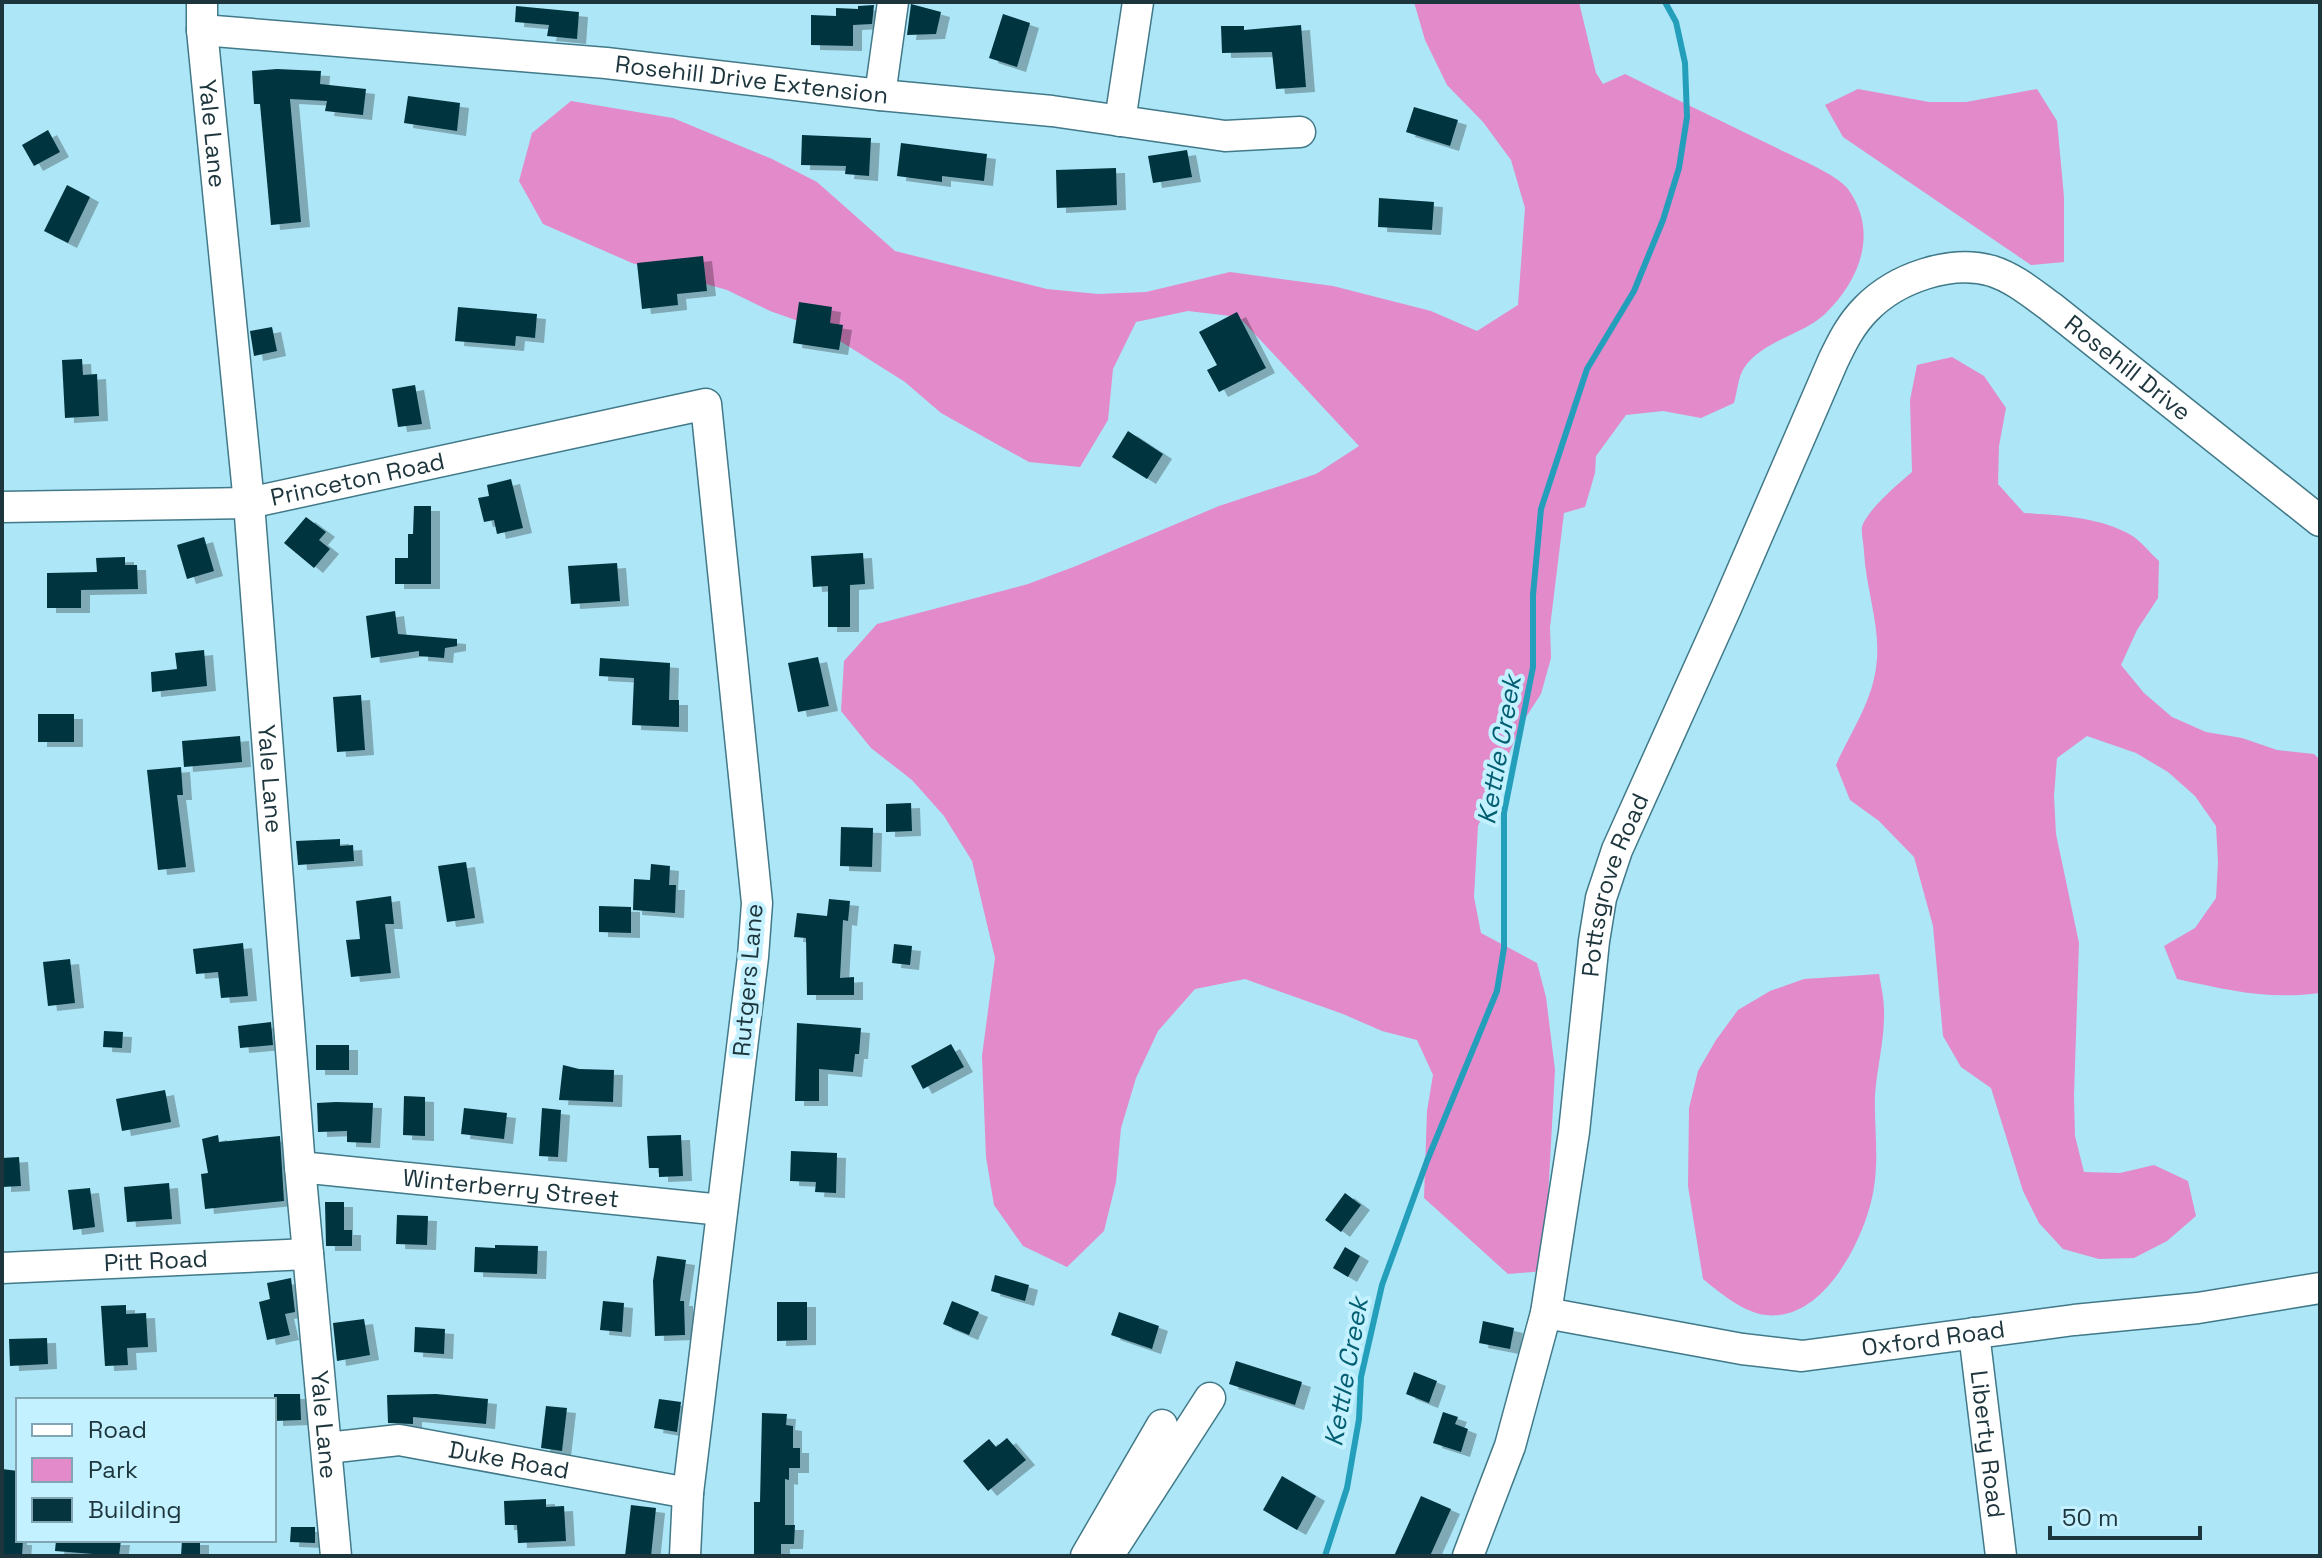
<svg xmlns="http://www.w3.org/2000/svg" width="2322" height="1558" viewBox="0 0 2322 1558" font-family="'Space Grotesk',sans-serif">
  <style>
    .green { fill: #e38acb }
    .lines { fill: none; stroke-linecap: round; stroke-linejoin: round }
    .stream { stroke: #249fbb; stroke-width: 6 }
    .building { fill: #05343f; filter: url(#shadow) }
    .minor-casing { stroke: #417988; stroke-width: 33 }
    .minor { stroke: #fff; stroke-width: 30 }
    .labels { text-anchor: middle; stroke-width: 8; stroke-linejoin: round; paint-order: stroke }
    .street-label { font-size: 24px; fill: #1d353c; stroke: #c3f1ff }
    .water-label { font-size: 26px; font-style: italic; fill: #025e71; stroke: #c3f1ff }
  </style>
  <defs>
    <filter id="shadow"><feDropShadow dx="9" dy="5" stdDeviation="0" flood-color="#0004"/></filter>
  </defs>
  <rect width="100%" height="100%" fill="#ace6f7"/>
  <g class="green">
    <path d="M1414,2H1579L1596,73L1603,84L1625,74C1678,100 1731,126 1785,152C1801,160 1837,175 1848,189C1879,232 1860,280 1825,314C1801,336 1763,340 1744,368C1738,377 1737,393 1734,403L1701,418L1663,411L1626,415L1596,456L1595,473L1585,507L1564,513L1550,627L1551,658L1541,694L1522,723L1478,826L1474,897L1481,933L1537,963L1546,997L1555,1070L1544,1271L1508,1274L1424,1198L1427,1111L1433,1075L1417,1040L1382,1031L1343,1014L1245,979L1195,989L1158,1031L1136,1078L1121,1128L1116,1182L1104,1231L1067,1267L1023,1246L994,1205L986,1157L982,1056L995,958L972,861L944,816L912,780L871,748L841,711L844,661L877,624L1028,584L1076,566L1219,506L1316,474L1359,446L1239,317L1188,311L1136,322L1113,369L1108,420L1080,467L1029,462L941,413L905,382L821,329L770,311L727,290L632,263L543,224L519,181L532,133L571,101L673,118L772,159L817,182L895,251L1047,289L1098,294L1146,292L1230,272L1333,286L1431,311L1477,331L1518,305L1525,208L1511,160L1483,122L1447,85L1425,40Z"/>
    <path d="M1858,89L1929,102H1966L2037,89L2057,121L2064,197V262L2031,265L1843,137L1825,105Z"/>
    <path d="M1952,357L1984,376L2006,408L1999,446L1998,484L2024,513C2058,515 2100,517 2131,535C2141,541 2150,553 2159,561L2158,598L2137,630L2121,665L2144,693L2172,717L2206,732L2242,738L2277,750L2314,754L2320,760V993C2267,1000 2228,990 2177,979L2164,946L2195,928L2216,898L2218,862L2216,826L2195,796L2168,772L2136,753L2087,736L2057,758L2054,796L2056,834L2079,943L2074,1096L2075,1136L2084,1172L2120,1173L2154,1165L2188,1181L2196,1216L2167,1241L2134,1258L2099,1259L2063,1249L2039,1223L2023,1191L1991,1088L1961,1067L1943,1036L1933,926L1914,857L1879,821L1850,800L1836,765C1850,733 1871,704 1876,668C1882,629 1866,591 1864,552C1864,545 1861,534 1862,527C1867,510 1898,484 1912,472L1910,400L1917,365Z"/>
    <path d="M1879,974C1881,986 1884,998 1884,1010C1885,1038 1877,1067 1875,1095C1874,1126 1879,1156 1874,1187C1867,1235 1825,1322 1766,1315C1744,1313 1719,1292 1703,1279L1688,1186L1689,1108L1698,1071L1716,1040L1738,1010L1770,991L1804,979Z"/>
  </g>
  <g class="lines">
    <path class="stream" d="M1325,1556L1347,1488L1359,1419L1361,1377L1382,1285L1427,1161L1497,991L1504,948V813L1533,667V595L1541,509L1587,369L1634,291L1663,220L1679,168L1687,117L1685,63L1676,22L1665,2"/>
  </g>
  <g class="building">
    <path d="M911,4L941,12L936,34L907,35Z"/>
    <path d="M874,5L872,24L853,25V46L811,45V15L836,16V8L858,9V6Z"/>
    <path d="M516,6L579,12L577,39L547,36L549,25L515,22Z"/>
    <path d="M1003,14L1030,23L1017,67L989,58Z"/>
    <path d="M1301,25L1306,87L1276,89L1272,52L1222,53L1221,26H1244V30Z"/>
    <path d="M277,69L321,71L320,84L366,89L363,115L325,111L327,101L290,99L301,222L271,225L260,104H254L252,71Z"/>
    <path d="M408,96L460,103L457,131L404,123Z"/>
    <path d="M1414,107L1458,120L1450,146L1406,132Z"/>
    <path d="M48,130L60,152L34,166L22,145Z"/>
    <path d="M802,135L871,138L869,176L845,174L846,166L801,165Z"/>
    <path d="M901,143L987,154L984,181L942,176V182L897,176Z"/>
    <path d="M1187,150L1192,177L1153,183L1148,156Z"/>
    <path d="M1116,168L1117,205L1057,208L1056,170Z"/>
    <path d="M67,185L90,197L68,243L44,231Z"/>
    <path d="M1379,198L1434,202L1432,230L1378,227Z"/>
    <path d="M703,256L707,291L677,294L678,305L642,309L637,263Z"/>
    <path d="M799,302L832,307L830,323L843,325L839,350L793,343Z"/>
    <path d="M458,307L537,314L535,338L516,336L515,346L455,341Z"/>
    <path d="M1237,312L1266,368L1219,392L1207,370L1217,365L1199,332Z"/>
    <path d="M272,327L277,351L254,356L250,331Z"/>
    <path d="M82,359L83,375L97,374L99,416L65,418L62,360Z"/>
    <path d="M415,385L422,424L398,427L392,389Z"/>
    <path d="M1128,431L1163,454L1147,479L1112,457Z"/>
    <path d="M511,479L523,528L497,534L494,520L484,522L478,498L489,496L487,485Z"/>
    <path d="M414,506H431V584H395V558H408V534H413Z"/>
    <path d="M306,517L326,532L319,540L330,549L314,568L284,543Z"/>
    <path d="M204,537L214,571L187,579L177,545Z"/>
    <path d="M863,553L865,584L850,585V627H828V586L813,587L811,556Z"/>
    <path d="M125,557V565H137L138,589L81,590V608H47V573L97,572L96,558Z"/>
    <path d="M617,563L620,601L571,604L568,566Z"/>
    <path d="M395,611L398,634L457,639V646L445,648L444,658L419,656V651L371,658L366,616Z"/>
    <path d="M204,650L207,686L152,692L151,672L177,669L175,653Z"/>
    <path d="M818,657L829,706L798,712L788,663Z"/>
    <path d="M600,658L670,663L669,700H679V727L632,725L634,678L599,676Z"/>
    <path d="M361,695L365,750L337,752L333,697Z"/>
    <rect x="38" y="714" width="36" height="28"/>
    <path d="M240,736L242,762L184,767L182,741Z"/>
    <path d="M181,767L183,795H177L186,867L158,870L147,770Z"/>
    <path d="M911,803L912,831L886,832V804Z"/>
    <path d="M841,827L873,828L872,867L840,866Z"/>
    <path d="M340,839V846L353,845L354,861L298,865L296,841Z"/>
    <path d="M466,862L475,918L447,922L438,866Z"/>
    <path d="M651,864L670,866L669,885H676L675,913L633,910L634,879L650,880Z"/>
    <path d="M391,896L394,924H385L391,973L351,977L346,940L360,939L356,901Z"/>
    <path d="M829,899L850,901L848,921L843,920L840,978L854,977V995H807L806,938L794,937L797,913L827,916Z"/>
    <path d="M599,906L631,907V933L599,932Z"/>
    <path d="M243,943L248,996L221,998L218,972L196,974L193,949Z"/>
    <path d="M894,944L912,946L910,965L892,963Z"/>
    <path d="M70,959L75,1003L48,1006L43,962Z"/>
    <path d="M271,1022L273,1045L240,1048L238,1026Z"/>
    <path d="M797,1023L861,1028L859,1054H855L853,1072L819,1069V1101H795Z"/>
    <path d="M104,1031L123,1032L122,1048L103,1047Z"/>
    <path d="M951,1044L964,1067L923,1089L911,1066Z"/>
    <rect x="316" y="1045" width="33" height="25"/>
    <path d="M563,1065L579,1069L614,1070L613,1102L559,1100Z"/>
    <path d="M165,1090L171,1122L122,1131L116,1099Z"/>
    <path d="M404,1096L425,1097V1136L403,1135Z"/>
    <path d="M336,1102L373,1103L371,1143L347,1142V1131L318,1132L317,1103Z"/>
    <path d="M464,1108L507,1113L504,1139L461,1134Z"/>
    <path d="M542,1108L561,1110L558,1157L539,1156Z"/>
    <path d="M218,1135L219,1142L280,1136L284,1201L205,1209L201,1174L208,1173L202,1139Z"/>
    <path d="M681,1135L683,1176L659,1177V1168H649L647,1136Z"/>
    <path d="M791,1151L837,1153L836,1193L815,1192L816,1182L790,1181Z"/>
    <path d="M19,1157L21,1186L2,1187V1158Z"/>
    <path d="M169,1183L172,1219L127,1222L124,1187Z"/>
    <path d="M90,1188L95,1227L73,1230L68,1190Z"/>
    <path d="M1345,1193L1361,1205L1341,1232L1325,1220Z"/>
    <path d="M325,1202H344V1230H352V1246H326Z"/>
    <path d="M397,1215L428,1216L427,1245L396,1244Z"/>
    <path d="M495,1245L538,1246L537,1274L474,1272L475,1247L495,1248Z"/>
    <path d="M1345,1247L1360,1256L1348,1277L1333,1268Z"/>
    <path d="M657,1256L686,1260L680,1301H684L685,1335L655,1336L653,1281Z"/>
    <path d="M995,1275L1029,1285L1025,1301L991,1291Z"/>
    <path d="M291,1278L295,1312L285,1314L290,1335L267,1340L259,1302L270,1299L267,1283Z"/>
    <path d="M603,1301L624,1303L622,1332L600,1330Z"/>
    <path d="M952,1301L979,1312L969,1335L943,1324Z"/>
    <path d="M777,1302H807V1340L777,1341Z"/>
    <path d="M126,1305V1314L146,1313L148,1347L127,1348L128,1365L105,1366L101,1306Z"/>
    <path d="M1119,1312L1159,1326L1152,1349L1111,1335Z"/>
    <path d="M364,1319L370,1355L337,1361L333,1323Z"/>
    <path d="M1483,1321L1514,1328L1510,1349L1479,1343Z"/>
    <path d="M415,1327L445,1329L444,1354L414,1352Z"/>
    <path d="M47,1338L48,1364L10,1366L9,1339Z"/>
    <path d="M1236,1361L1302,1382L1295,1405L1229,1384Z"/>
    <path d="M1414,1372L1437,1381L1429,1403L1406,1394Z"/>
    <path d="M274,1394H300L301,1420L274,1421Z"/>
    <path d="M436,1394L488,1399L486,1424L413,1417V1424L388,1423L387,1395Z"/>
    <path d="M659,1399L681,1402L677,1432L654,1428Z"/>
    <path d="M546,1406L567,1408L562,1451L541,1448Z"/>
    <path d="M1443,1412L1458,1417L1455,1424L1468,1429L1461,1452L1433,1443Z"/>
    <path d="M762,1413L787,1414L786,1425L793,1426V1448H800V1468H789V1480L785,1479V1525H795L794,1544H781V1556H754V1502H760Z"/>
    <path d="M1007,1438L1026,1460L988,1491L963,1461L989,1439L996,1447Z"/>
    <path d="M2,1469L18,1471V1540H23L22,1556H2Z"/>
    <path d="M1282,1476L1316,1496L1297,1530L1263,1510Z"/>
    <path d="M1421,1496L1451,1509L1430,1556H1394Z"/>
    <path d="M546,1499V1507L564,1506L566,1541L518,1543L517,1525H505L504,1501Z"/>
    <path d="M631,1505L656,1508L651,1556H625Z"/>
    <path d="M291,1527H315V1543L290,1542Z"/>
    <path d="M56,1540H121L119,1556L55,1551Z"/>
    <path d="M182,1540H200V1556H181Z"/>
  </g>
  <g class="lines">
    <g class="minor-casing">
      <g id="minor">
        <path id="s1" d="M202,2V30L249,503L300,1167L336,1556"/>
        <path id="s2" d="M202,30L606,63L880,95L1052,111L1225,136L1300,132"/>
        <path d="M880,95L893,2"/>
        <path d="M1120,121L1138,2"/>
        <path id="s3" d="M2,507L249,503L706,404L757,903L753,957L688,1493L685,1556"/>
        <path id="s4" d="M300,1167L722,1210"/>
        <path id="s5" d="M2,1268L308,1254"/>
        <path id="s6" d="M1546,1313L1742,1349L1802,1356L2074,1320L2198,1308L2320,1288"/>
        <path id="s7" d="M1974,1333L2001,1556"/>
        <path id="s8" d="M327,1448L399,1440L688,1493"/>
        <path d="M1086,1556L1162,1425"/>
        <path d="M1108,1556L1210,1398"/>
        <path id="s9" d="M1468,1556L1510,1446L1546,1313L1574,1132L1594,941L1601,898L1617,850L1726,608L1833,361C1842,342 1851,324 1866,309C1896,278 1951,259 1992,271C2014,278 2033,294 2051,307L2320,521"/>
      </g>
    </g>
    <use href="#minor" class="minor"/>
  </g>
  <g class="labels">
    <g class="street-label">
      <text dy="8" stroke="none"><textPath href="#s2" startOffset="552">Rosehill Drive Extension</textPath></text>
      <text dy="8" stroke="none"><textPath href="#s1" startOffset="132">Yale Lane</textPath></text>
      <text dy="8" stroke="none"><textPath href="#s9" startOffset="1626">Rosehill Drive</textPath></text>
      <text dy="8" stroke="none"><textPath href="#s3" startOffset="358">Princeton Road</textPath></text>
      <text dy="8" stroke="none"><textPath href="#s1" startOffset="780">Yale Lane</textPath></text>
      <text dy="8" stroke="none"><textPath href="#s9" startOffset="690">Pottsgrove Road</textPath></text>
      <text transform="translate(748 980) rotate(-85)" y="8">Rutgers Lane</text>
      <text dy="8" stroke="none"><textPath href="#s4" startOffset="212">Winterberry Street</textPath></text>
      <text dy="8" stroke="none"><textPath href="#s5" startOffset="154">Pitt Road</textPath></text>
      <text dy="8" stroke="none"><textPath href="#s6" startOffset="392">Oxford Road</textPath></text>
      <text dy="8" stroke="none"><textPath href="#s1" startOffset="1428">Yale Lane</textPath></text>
      <text dy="8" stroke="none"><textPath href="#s7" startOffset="112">Liberty Road</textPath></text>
      <text dy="8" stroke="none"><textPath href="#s8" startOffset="184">Duke Road</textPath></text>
    </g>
    <g class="water-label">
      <text transform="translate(1499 750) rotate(-80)" y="9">Kettle Creek</text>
      <text transform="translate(1346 1372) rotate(-80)" y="9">Kettle Creek</text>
    </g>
  </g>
  <rect width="2322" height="1558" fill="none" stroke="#1d353c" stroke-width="8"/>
  <rect x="16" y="1398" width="260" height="144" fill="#c3f1ff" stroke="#81a6b1" stroke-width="2"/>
  <rect x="32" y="1424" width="40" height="12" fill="#ffffff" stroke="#81a6b1" stroke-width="2"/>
  <text x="88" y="1438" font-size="24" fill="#1d353c">Road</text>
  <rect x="32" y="1458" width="40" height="24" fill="#e38acb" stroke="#81a6b1" stroke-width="2"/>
  <text x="88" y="1478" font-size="24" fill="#1d353c">Park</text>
  <rect x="32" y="1498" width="40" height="24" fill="#05343f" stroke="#81a6b1" stroke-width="2"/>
  <text x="88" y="1518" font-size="24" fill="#1d353c">Building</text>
  <path d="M2050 1526v12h150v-12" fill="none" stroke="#1d353c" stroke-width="4"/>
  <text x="2062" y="1526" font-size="24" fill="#1d353c" stroke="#c3f1ff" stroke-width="6" paint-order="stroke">50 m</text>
</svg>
